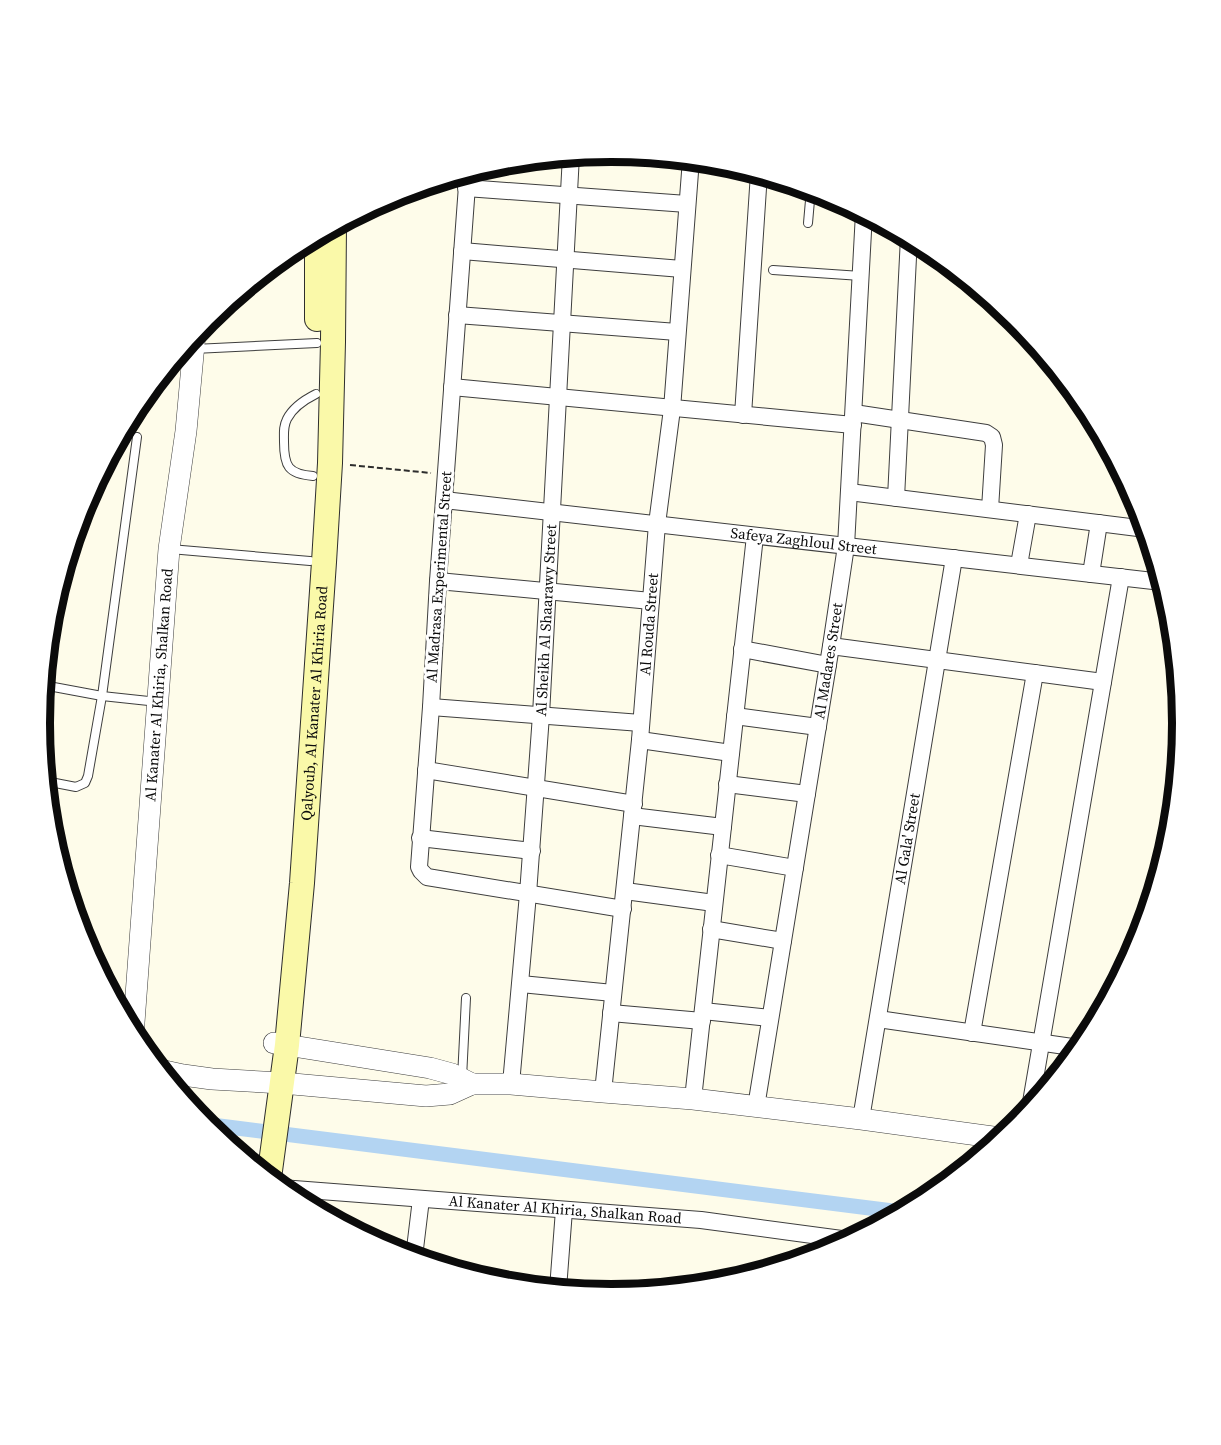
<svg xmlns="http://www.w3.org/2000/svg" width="1221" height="1445" viewBox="0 0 1221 1445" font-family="'Source Serif 4',serif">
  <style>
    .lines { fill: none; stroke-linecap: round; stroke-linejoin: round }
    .canal { stroke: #b3d4f2; stroke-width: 15 }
    .service-casing { stroke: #3e3e3e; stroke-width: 10 }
    .minor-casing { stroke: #3e3e3e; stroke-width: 18 }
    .tertiary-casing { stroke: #3e3e3e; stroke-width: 22 }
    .secondary-casing { stroke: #2d2d2d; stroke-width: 26 }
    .path { stroke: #2d2d2d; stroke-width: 2; stroke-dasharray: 6 3; stroke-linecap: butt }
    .service { stroke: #fff; stroke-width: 8 }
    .minor { stroke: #fff; stroke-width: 16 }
    .tertiary { stroke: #fff; stroke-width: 21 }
    .secondary { stroke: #faf9a9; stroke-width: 24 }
    .labels { text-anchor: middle; stroke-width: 6; stroke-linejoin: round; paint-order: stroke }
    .street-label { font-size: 15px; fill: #0b0b0b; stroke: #fff }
    .rim { fill: none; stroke: #0b0b0b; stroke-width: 8 }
  </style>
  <rect width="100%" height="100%" fill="#fefcea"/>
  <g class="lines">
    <path class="canal" d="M204,1124L901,1212"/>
    <g class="service-casing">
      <g id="service">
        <path d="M808,223L811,189"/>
        <path d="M773,270L861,276"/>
        <path d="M194,349L317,343"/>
        <path d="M313,476C288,474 284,466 284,442C284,433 283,427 287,419C293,407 304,400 316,394"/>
        <path d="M170,549L310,561"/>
        <path d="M43,685L102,696L158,702"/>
        <path d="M45,781L76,787L85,783L88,776L102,696L137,437"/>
        <path d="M462,1078L466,998"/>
      </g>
    </g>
    <g class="minor-casing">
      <g id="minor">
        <path d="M468,172L438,581L431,707L419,867L421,871L427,877L623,909"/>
        <path d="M466,188L687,204"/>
        <path d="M462,251L682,269"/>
        <path d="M457,315L677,332"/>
        <path d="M452,387L853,425"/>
        <path d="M854,413L986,433L992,437L994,445L990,509"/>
        <path d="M743,415L759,173"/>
        <path d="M849,492L1146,529"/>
        <path d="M896,498L909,237"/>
        <path id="s1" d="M444,500L1162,582"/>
        <path d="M1019,565L1028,514"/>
        <path d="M1091,574L1099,523"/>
        <path d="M438,581L651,601"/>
        <path d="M831,646L1103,682"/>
        <path d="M742,649L828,665"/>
        <path d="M431,707L641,723"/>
        <path d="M735,716L818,727"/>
        <path d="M640,740L731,753"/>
        <path d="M426,770L634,804"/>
        <path d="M727,784L807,794"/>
        <path d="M632,816L723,827"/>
        <path d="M420,838L532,851"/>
        <path d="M719,855L795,868"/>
        <path d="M625,891L714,903"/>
        <path d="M711,929L783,941"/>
        <path d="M521,984L613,993"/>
        <path d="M703,1011L770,1018"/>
        <path d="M611,1013L702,1021"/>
        <path d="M878,1019L1079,1048"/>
        <path d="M972,1033L1035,673"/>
        <path id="s2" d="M511,1084L528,894L541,715L571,155"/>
        <path id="s3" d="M603,1092L640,740L657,524L672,409L691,159"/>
        <path d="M693,1099L755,536"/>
        <path id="s4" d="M756,1107L831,646L846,546L864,213"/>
        <path d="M1030,1108L1121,577"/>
        <path id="s5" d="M861,1119L954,558"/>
        <path id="s6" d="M281,1188L701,1220L849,1240"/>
        <path d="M414,1257L421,1199"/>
        <path d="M558,1289L564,1210"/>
      </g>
    </g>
    <g class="tertiary-casing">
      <g id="tertiary">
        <path id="s7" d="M133,1036L169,549L186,431L195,333"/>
        <path d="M274,1043L430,1068L452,1074L472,1084"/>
        <path d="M160,1070L183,1075L212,1079L282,1083L426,1096L450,1094L472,1084H511L603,1092L693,1099L861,1119L1000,1138"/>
      </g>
    </g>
    <g class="secondary-casing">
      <g id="secondary">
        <path d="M317,235V319"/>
        <path id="s8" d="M269,1178L287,1045L302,883L324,562L330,463L333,342L334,226"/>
      </g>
    </g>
    <path class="path" d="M350,465L431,473"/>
    <use href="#service" class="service"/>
    <use href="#minor" class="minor"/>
    <use href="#tertiary" class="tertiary"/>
    <use href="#secondary" class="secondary"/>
  </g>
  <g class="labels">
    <g class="street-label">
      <text dy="5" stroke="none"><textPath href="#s1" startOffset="362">Safeya Zaghloul Street</textPath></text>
      <text transform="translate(439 577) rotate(-86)" y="5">Al Madrasa Experimental Street</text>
      <text dy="5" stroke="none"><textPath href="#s2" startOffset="465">Al Sheikh Al Shaarawy Street</textPath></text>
      <text dy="5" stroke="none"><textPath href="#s3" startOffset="470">Al Rouda Street</textPath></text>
      <text dy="5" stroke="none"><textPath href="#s4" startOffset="452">Al Madares Street</textPath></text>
      <text dy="5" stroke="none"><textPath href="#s7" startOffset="352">Al Kanater Al Khiria, Shalkan Road</textPath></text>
      <text dy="5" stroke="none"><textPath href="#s8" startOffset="477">Qalyoub, Al Kanater Al Khiria Road</textPath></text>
      <text dy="5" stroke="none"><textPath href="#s5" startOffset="284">Al Gala' Street</textPath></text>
      <text dy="5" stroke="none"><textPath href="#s6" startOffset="285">Al Kanater Al Khiria, Shalkan Road</textPath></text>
    </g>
  </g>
  <path d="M0 0H1221V1445H0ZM50 723a561 561 0 1 1 1122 0a561 561 0 1 1-1122 0Z" fill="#fff" fill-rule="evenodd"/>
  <path class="rim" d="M50 723a561 561 0 1 1 1122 0a561 561 0 1 1-1122 0Z"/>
</svg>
